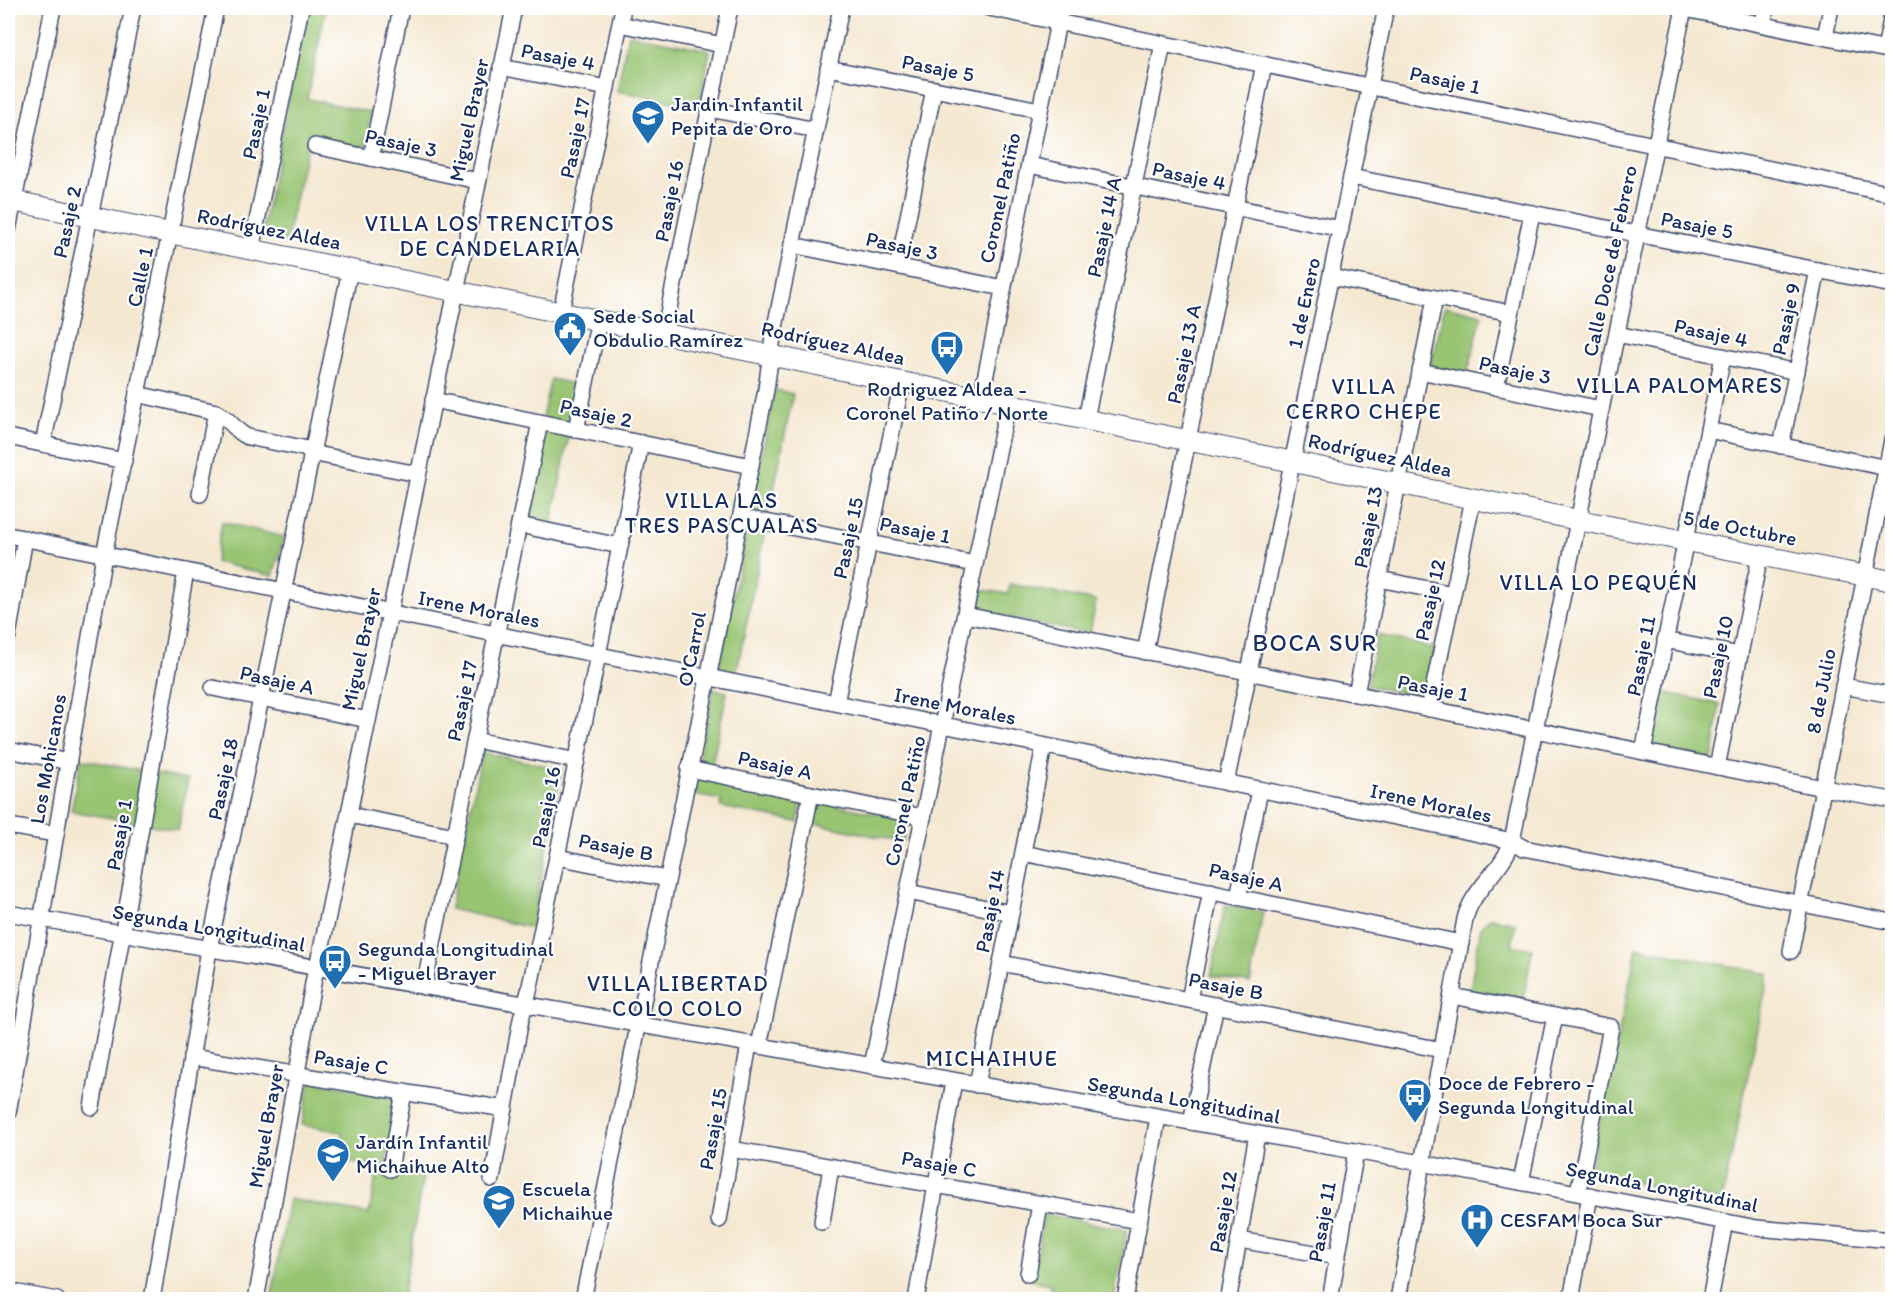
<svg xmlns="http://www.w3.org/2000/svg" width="1900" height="1307" viewBox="0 0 1900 1307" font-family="Itim,sans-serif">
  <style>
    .green { fill: #99c573; stroke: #5a7a68; stroke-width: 1.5 }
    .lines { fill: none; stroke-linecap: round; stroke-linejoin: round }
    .minor-casing { stroke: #3c4b6f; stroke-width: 18 }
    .major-casing { stroke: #3c4b6f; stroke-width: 22 }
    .minor { stroke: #fff; stroke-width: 15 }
    .major { stroke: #fff; stroke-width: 20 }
    .labels { text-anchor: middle; stroke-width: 4.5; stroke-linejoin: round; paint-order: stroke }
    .street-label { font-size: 21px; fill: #1b2f5e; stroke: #fff }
    .poi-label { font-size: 21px; fill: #1b2f5e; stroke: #fff; text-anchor: start }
    .neighbourhood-label { font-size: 22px; letter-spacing: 1.5px; fill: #1b2f5e; stroke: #fff }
    .quarter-label { font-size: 24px; letter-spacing: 1.5px; fill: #1b2f5e; stroke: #fff }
  </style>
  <rect width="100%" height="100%" fill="#fff"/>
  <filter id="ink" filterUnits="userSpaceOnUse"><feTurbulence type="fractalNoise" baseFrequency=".0167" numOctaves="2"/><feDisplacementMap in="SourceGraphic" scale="12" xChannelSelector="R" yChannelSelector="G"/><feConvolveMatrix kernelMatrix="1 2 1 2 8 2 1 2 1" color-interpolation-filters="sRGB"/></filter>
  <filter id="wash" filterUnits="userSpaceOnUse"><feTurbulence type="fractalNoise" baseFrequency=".008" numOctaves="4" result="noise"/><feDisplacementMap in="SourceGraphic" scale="24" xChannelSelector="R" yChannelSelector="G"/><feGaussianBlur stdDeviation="1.35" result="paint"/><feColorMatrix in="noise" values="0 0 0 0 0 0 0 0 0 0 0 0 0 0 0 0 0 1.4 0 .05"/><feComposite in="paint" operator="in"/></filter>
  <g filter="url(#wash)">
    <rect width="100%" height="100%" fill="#f5e8d1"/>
    <g class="green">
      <path d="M307,8H326L307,99L371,112L365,148L309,136L286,242L261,237Z"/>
      <path d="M628,34L710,50L699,107L617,91Z"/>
      <path d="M1445,306L1482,315L1467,375L1430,367Z"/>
      <path d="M551,379L579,385L572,417L565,423L542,418Z"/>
      <path d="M775,390L793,394L768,518L749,514Z"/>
      <path d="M547,431L569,435L551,527L528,522L524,516L541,435Z"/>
      <path d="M222,522L284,537L273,576L215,562Z"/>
      <path d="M748,523L766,526L736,675L718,672Z"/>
      <path d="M1010,584L1096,601L1090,634L976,611L980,589L1008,594Z"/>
      <path d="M1377,635L1435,648L1427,697L1367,686Z"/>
      <path d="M713,689L727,692L711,769L697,766Z"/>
      <path d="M1661,692L1720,704L1713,755L1707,760L1651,750Z"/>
      <path d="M482,752L562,769L532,928L450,909Z"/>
      <path d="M81,759L188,780L178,830L71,811Z"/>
      <path d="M696,776L803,798L798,822L721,807V800L693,795Z"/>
      <path d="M816,801L908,820L903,842L812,823Z"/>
      <path d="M1225,905L1263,912L1250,983L1211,976Z"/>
      <path d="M1490,918L1516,923L1512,945L1532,949L1523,1004L1469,995L1481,926Z"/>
      <path d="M1637,947L1769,974L1722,1201L1589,1173Z"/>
      <path d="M310,1081L391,1095L397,1101L385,1168L423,1176L402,1299L271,1300L289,1199L369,1214L378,1168L338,1160L342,1132L302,1125Z"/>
      <path d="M1044,1214L1127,1230L1114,1299H1048L1051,1284L1032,1281Z"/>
    </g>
  </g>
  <g filter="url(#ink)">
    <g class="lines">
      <g class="minor-casing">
        <g id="minor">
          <path d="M989,8L1892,194"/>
          <path d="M1680,8L1892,51"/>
          <path d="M620,24L722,45"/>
          <path d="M1763,24L1766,8"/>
          <path d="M1825,37L1831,8"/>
          <path d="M1885,49L1892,15"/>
          <path d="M501,67L607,88"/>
          <path d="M828,68L1040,110"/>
          <path d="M709,109L816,130"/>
          <path d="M315,146L478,181"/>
          <path d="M371,158L401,8"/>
          <path d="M1029,165L1341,229"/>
          <path d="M1351,177L1892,285"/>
          <path d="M8,230L53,8"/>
          <path d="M792,245L1003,288"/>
          <path d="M251,250L301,8"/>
          <path d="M898,266L934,89"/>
          <path d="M1331,277L1511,313"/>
          <path d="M561,312L623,8"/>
          <path d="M664,333L730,8"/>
          <path d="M1617,334L1797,372"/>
          <path d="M1420,371L1601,409"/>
          <path d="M1496,387L1532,213"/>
          <path d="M137,394L216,412C230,418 235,432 248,437L303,448L321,455L418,474"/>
          <path d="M981,398L1061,8"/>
          <path d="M433,400L751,466"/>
          <path d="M1086,419L1163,44"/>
          <path d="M576,430L599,320"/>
          <path d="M1708,430L1887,468"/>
          <path d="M8,437L124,461"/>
          <path d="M43,444L133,8"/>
          <path d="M1781,446L1818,270"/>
          <path d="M200,494L216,412"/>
          <path d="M741,517L975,564"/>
          <path d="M519,525L620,546"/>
          <path d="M8,535L1460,830L1512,841L1524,848L1892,922"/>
          <path d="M1379,579L1453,594"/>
          <path d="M965,615L1823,788L1892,800"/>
          <path d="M8,636L25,538"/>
          <path d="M1665,640L1740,655"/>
          <path d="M1145,652L1264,64"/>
          <path d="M1843,686L1892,695"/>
          <path d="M213,688L368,720"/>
          <path d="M1356,694L1435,298"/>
          <path d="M836,703L902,382"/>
          <path d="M1429,709L1473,499"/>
          <path d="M475,740L577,761"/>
          <path d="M8,750L69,762"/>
          <path d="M1643,752L1723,356"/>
          <path d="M1717,767L1760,556"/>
          <path d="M689,769L923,817"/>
          <path d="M1226,783L1386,8"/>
          <path d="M349,815L455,836"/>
          <path d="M8,826L56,834"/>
          <path d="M1023,853L1461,943"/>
          <path d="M557,857L667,879"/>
          <path d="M908,892L1011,913"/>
          <path d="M1238,897L1260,790"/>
          <path d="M8,913L1422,1163L1757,1228L1892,1240"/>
          <path d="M1791,951L1892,440"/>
          <path d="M1001,963L1442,1050"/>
          <path d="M424,987L540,422"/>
          <path d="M1452,996L1611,1027L1578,1192"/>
          <path d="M1189,1000L1211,891"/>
          <path d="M759,1046L811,794"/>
          <path d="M191,1057L505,1109"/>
          <path d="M872,1066L1008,404"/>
          <path d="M977,1085L1044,746"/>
          <path d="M92,1107L186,571"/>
          <path d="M8,1113L104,555L216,8"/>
          <path d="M1191,1122L1216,1005"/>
          <path d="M731,1149L1139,1221"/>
          <path d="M390,1169L404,1092"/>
          <path d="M492,1179L521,1019L529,991L557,857L641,443"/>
          <path d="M1521,1182L1555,1016"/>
          <path d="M719,1220L749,1044"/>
          <path d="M822,1222L831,1167"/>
          <path d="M1239,1240L1338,1257"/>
          <path d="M1028,1274L1040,1204"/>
          <path d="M8,1291L57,1300"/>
          <path d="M1229,1297L1257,1134"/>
          <path d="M152,1300L209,949L350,270"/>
          <path d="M256,1300L314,978L322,945L514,8"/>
          <path d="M583,1300L766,390L773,337L841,8"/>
          <path d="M916,1300L954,1081"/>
          <path d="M1125,1300L1158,1117"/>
          <path d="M1330,1300L1356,1151"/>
          <path d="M1398,1300L1465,919C1472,889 1503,870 1512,841L1684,8"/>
          <path d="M1571,1300L1590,1195"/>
          <path d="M1710,1300L1725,1222"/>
        </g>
      </g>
      <g class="major-casing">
        <path id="major" d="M8,200L1578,520L1892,581"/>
      </g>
      <use href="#minor" class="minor"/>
      <use href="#major" class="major"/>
    </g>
  </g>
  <defs>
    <g id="school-pin" transform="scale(1.725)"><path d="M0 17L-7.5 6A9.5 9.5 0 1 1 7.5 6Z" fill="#1f6fb2" stroke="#fff"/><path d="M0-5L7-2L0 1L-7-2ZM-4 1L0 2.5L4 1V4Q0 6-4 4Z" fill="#fff"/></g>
    <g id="civic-pin" transform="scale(1.725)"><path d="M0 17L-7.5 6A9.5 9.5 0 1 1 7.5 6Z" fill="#1f6fb2" stroke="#fff"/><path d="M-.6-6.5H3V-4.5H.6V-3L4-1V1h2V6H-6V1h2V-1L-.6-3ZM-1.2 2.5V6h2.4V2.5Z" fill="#fff"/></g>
    <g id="bus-pin" transform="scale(1.725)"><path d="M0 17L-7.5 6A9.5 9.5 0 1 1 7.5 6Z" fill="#1f6fb2" stroke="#fff"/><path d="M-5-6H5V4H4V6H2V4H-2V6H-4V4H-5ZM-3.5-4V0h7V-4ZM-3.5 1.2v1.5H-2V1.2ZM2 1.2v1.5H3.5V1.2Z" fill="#fff"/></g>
    <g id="hospital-pin" transform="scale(1.725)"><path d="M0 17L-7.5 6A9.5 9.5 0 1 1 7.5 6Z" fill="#1f6fb2" stroke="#fff"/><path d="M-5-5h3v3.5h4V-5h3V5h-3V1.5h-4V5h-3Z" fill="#fff"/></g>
  </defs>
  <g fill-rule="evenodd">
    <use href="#school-pin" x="648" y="116"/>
    <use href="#civic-pin" x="570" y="328"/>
    <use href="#bus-pin" x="947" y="347"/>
    <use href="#bus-pin" x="335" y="961"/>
    <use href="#bus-pin" x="1415" y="1095"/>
    <use href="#school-pin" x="333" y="1154"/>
    <use href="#school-pin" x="499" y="1201"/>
    <use href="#hospital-pin" x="1477" y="1220"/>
  </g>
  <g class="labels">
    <g class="street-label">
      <text transform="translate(558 57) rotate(11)" y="7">Pasaje 4</text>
      <text transform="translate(938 68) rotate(11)" y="7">Pasaje 5</text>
      <text transform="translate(1445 80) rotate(12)" y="7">Pasaje 1</text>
      <text transform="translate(469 120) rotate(-78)" y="7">Miguel Brayer</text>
      <text transform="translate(256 124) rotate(-78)" y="7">Pasaje 1</text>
      <text transform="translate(575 138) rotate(-78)" y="7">Pasaje 17</text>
      <text transform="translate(401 143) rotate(12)" y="7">Pasaje 3</text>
      <text transform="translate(1189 176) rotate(12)" y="7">Pasaje 4</text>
      <text transform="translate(1000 198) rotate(-78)" y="7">Coronel Patiño</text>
      <text transform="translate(669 201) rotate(-79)" y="7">Pasaje 16</text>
      <text transform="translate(67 222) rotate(-78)" y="7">Pasaje 2</text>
      <text transform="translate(1697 225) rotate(11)" y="7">Pasaje 5</text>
      <text transform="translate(1104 227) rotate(-78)" y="7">Pasaje 14 A</text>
      <text transform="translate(269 229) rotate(11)" y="7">Rodríguez Aldea</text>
      <text transform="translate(902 246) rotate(12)" y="7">Pasaje 3</text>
      <text transform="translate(1610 261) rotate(-78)" y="7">Calle Doce de Febrero</text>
      <text transform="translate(140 277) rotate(-78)" y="7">Calle 1</text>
      <text transform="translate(1304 303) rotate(-78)" y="7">1 de Enero</text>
      <text transform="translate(1786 319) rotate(-78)" y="7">Pasaje 9</text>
      <text transform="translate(1711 333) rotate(12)" y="7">Pasaje 4</text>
      <text transform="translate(833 343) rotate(12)" y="7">Rodríguez Aldea</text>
      <text transform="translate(1184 354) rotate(-78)" y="7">Pasaje 13 A</text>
      <text transform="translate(1515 370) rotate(12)" y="7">Pasaje 3</text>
      <text transform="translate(596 413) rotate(12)" y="7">Pasaje 2</text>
      <text transform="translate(1380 455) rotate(12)" y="7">Rodríguez Aldea</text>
      <text transform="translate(1368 527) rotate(-79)" y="7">Pasaje 13</text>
      <text transform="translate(1740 528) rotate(11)" y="7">5 de Octubre</text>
      <text transform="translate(915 530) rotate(11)" y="7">Pasaje 1</text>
      <text transform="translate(848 538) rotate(-78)" y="7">Pasaje 15</text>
      <text transform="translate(1430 600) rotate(-78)" y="7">Pasaje 12</text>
      <text transform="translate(479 609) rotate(11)" y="7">Irene Morales</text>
      <text transform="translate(361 649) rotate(-78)" y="7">Miguel Brayer</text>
      <text transform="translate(692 649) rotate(-79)" y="7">O'Carrol</text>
      <text transform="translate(1641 656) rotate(-79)" y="7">Pasaje 11</text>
      <text transform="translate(1718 657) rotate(-78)" y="7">Pasaje 10</text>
      <text transform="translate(277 680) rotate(12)" y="7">Pasaje A</text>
      <text transform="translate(1433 688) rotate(11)" y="7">Pasaje 1</text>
      <text transform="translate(1821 691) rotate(-79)" y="7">8 de Julio</text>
      <text transform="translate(462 701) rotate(-78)" y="7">Pasaje 17</text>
      <text transform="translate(955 706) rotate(11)" y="7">Irene Morales</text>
      <text transform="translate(48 759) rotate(-80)" y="7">Los Mohicanos</text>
      <text transform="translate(775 765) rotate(12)" y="7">Pasaje A</text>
      <text transform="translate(223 779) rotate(-78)" y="7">Pasaje 18</text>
      <text transform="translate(905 801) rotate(-78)" y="7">Coronel Patiño</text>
      <text transform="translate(1431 803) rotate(12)" y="7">Irene Morales</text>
      <text transform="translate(546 807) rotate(-79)" y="7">Pasaje 16</text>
      <text transform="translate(119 835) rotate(-80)" y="7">Pasaje 1</text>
      <text transform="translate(616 847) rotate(11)" y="7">Pasaje B</text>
      <text transform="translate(1246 877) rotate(12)" y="7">Pasaje A</text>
      <text transform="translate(990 911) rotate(-79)" y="7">Pasaje 14</text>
      <text transform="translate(209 928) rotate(10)" y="7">Segunda Longitudinal</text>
      <text transform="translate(1226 986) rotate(11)" y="7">Pasaje B</text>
      <text transform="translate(351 1062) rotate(9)" y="7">Pasaje C</text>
      <text transform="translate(1184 1100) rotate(10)" y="7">Segunda Longitudinal</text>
      <text transform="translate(266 1126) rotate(-80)" y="7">Miguel Brayer</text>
      <text transform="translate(713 1129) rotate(-80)" y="7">Pasaje 15</text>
      <text transform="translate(939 1164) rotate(10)" y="7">Pasaje C</text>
      <text transform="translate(1662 1187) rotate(11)" y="7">Segunda Longitudinal</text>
      <text transform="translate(1223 1212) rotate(-80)" y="7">Pasaje 12</text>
      <text transform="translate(1322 1222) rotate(-80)" y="7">Pasaje 11</text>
    </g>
    <g class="poi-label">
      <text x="671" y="111">Jardin Infantil<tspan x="671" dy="24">Pepita de Oro</tspan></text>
      <text x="593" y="323">Sede Social<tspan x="593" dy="24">Obdulio Ramírez</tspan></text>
      <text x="947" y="396" text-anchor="middle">Rodriguez Aldea -<tspan x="947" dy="24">Coronel Patiño / Norte</tspan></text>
      <text x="358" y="956">Segunda Longitudinal<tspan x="358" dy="24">- Miguel Brayer</tspan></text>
      <text x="1438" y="1090">Doce de Febrero -<tspan x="1438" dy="24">Segunda Longitudinal</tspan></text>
      <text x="356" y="1149">Jardín Infantil<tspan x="356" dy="24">Michaihue Alto</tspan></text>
      <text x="522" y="1196">Escuela<tspan x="522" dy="24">Michaihue</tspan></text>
      <text x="1500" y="1227">CESFAM Boca Sur</text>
    </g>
    <g class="neighbourhood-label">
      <text x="490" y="231">VILLA LOS TRENCITOS<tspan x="490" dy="25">DE CANDELARIA</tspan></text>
      <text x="1680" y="393">VILLA PALOMARES</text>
      <text x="1364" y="394">VILLA<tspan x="1364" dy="25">CERRO CHEPE</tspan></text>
      <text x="722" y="508">VILLA LAS<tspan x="722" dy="25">TRES PASCUALAS</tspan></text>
      <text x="1599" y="590">VILLA LO PEQUÉN</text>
      <text x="678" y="991">VILLA LIBERTAD<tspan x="678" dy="25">COLO COLO</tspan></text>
      <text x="992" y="1066">MICHAIHUE</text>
    </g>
    <g class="quarter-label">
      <text x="1315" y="651">BOCA SUR</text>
    </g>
  </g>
  <rect width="1900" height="1307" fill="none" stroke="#fff" stroke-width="30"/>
</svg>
